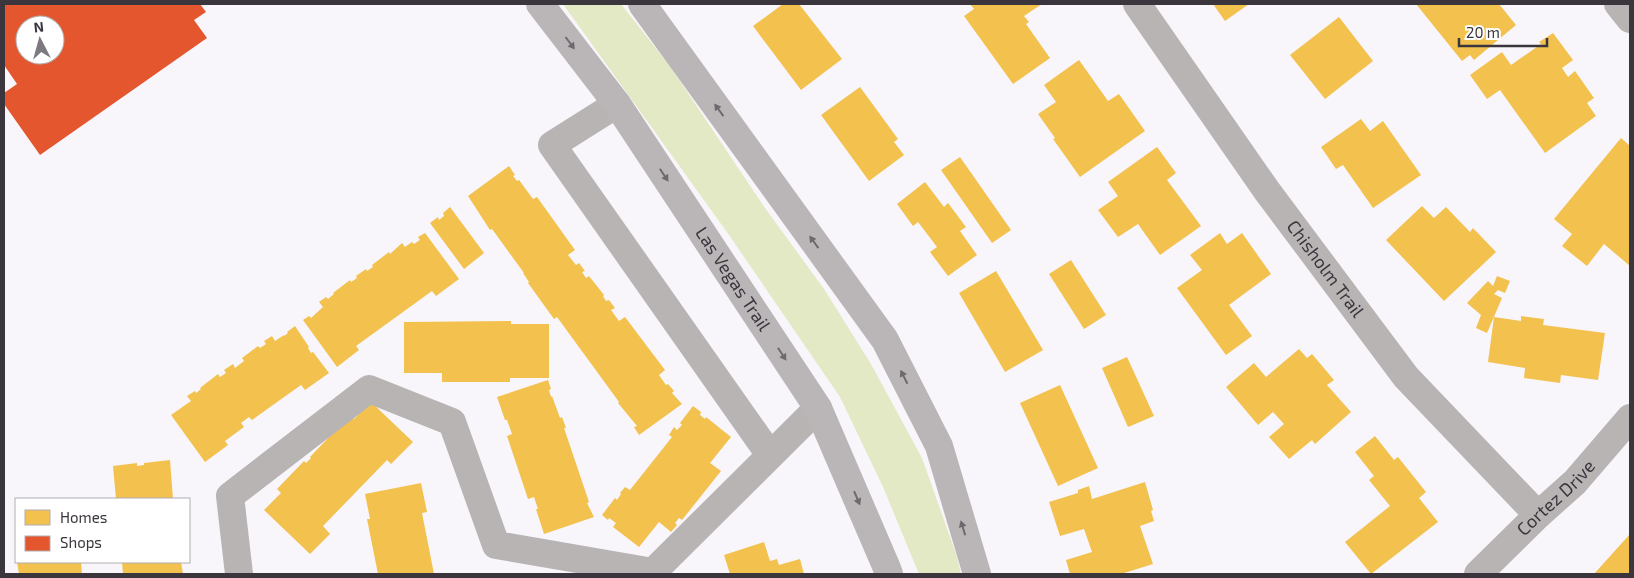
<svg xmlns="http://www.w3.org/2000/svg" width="1634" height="578" viewBox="0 0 1634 578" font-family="'Exo 2',sans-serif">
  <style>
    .green { fill: #e3e8c5 }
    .homes { fill: #f2c14e }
    .shops { fill: #e4572e; fill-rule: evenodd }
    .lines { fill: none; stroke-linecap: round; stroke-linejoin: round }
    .minor { stroke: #b8b4b4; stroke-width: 28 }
    .major { stroke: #bab6b8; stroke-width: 28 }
    .oneway { fill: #6e696e }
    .labels { text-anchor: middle; stroke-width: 5; stroke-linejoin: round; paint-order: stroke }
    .street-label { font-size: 18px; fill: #3b353d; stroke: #fff }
  </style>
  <rect width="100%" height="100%" fill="#f9f6fb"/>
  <path class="green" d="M563,4H621L669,65L765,208L824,289L871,364L922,458L956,554L961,574H919L883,487L840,397L729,235Z"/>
  <g class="homes">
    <path d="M783,4H799L842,59L801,90L753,26Z"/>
    <path d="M970,4H1042L1024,16L1029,22L1026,24L1050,58L1013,84L964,16L974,9Z"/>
    <path d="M1213,4H1249L1225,21Z"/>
    <path d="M1416,4H1499L1516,25L1474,60L1470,55L1462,61Z"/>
    <path d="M1339,17L1373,61L1325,99L1290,55Z"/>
    <path d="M1553,33L1573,60L1562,68L1568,77L1575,71L1594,98L1587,103L1596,116L1545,153L1500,90L1487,99L1470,75L1502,52L1511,65L1541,44L1539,42Z"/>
    <path d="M1079,60L1108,101L1119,94L1145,131L1080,177L1053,139L1055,138L1038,114L1056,102L1044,85Z"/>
    <path d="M860,87L898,139L894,142L904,155L869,181L821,115Z"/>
    <path d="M1361,119L1370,131L1383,121L1421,175L1373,208L1343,165L1336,169L1321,147Z"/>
    <path d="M1621,138L1630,146V266L1604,244L1587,266L1562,246L1572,234L1554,219Z"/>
    <path d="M1157,147L1176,173L1167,180L1201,226L1160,255L1138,224L1118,237L1098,210L1118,196L1108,182Z"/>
    <path d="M960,157L1011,230L992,243L941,170Z"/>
    <path d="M509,166L515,175L513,176L517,181L519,180L533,199L537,197L575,250L568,255L576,265L579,263L585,271L582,272L586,278L589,276L604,295L603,296L606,301L609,300L615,308L611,310L619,321L625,317L665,370L659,375L666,385L668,384L674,391L672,393L682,404L639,435L634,427L637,426L618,403L619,402L557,317L554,319L528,283L529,282L523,273H524L492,229L490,230L468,196Z"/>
    <path d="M925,182L944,207L948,203L966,227L960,231L977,255L948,276L930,252L937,247L918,222L913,226L897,204Z"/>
    <path d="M1422,206L1434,218L1446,207L1470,232L1473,228L1496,252L1444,301L1386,240Z"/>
    <path d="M450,207L484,253L464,269L430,223L438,217L439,220L444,216L443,213Z"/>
    <path d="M425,233L459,279L436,296L432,291L356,346L359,350L337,367L303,320L309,316L311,318L323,307L319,302L326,297L328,299L334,294L333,293L350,280L351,282L357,278L356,276L366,269L367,271L373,267L372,265L389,252L390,254L402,243L405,247L412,242L414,244L420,240L418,237Z"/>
    <path d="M1220,233L1227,244L1242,233L1271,274L1229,305L1252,336L1226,355L1177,288L1202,270L1190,255Z"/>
    <path d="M1071,260L1106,315L1084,329L1049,274Z"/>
    <path d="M996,271L1043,350L1005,372L959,293Z"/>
    <path d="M1497,276L1510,281L1505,293L1498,290L1494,294L1502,298L1487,333L1476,328L1481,315L1467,303L1488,281L1493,286Z"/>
    <path d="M1521,316L1544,319L1543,325L1605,333L1598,380L1561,375L1560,383L1524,378L1525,368L1488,362L1494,317L1521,321Z"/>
    <path d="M511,321V324H549V378H510V382H442V373H404V322Z"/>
    <path d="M295,326L309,347L308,348L311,353L313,352L329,373L305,390L301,385L252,420L249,417L241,423L244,427L225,441L228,445L205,462L171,415L191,401L187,396L195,391L196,393L201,389L200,388L218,374L220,377L226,373L224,370L233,364L235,368L244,361L242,358L258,346L260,348L266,344L264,341L272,336L275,341L284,335V336L288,333L287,332Z"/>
    <path d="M1299,349L1307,358L1312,354L1334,380L1327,385L1351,412L1315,444L1312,440L1289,459L1269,437L1284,424L1273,412L1258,425L1226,387L1254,363L1266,377Z"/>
    <path d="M1127,357L1154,416L1128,427L1102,368Z"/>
    <path d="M548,380L551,389L549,390L551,397L552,396L560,418L562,417L566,428H564L589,502L587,503L594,517L544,534L536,509H538L534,497L528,499L507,436L512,434L507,420H505L497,397Z"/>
    <path d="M1060,385L1098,468L1058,486L1020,403Z"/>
    <path d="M371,402L413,442L391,464L387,460L323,526L330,534L310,554L264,510L281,493L277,489L304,461L306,463L311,458L310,457L350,415L354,419Z"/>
    <path d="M693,406L701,412L700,415L705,419L706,417L731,437L710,463L721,471L682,520L679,518L675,523L677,525L671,532L659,522L639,547L613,527L616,523L609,518L608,520L602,515L615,498L617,500L621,494L620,493L625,487L630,490L672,437L669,435L674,427L677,430L682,425L680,423Z"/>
    <path d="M1375,436L1394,460L1398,457L1426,492L1419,498L1438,522L1371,574L1345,542L1390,506L1369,480L1374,476L1355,452Z"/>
    <path d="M170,460L173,499H116L113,466L137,463V466L144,465V463Z"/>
    <path d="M1145,482L1153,510L1151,511L1154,521L1140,526L1153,564L1121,574H1070L1066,560L1092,552L1084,529L1060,536L1049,502L1078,493V490L1089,486L1092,499Z"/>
    <path d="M421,483L427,512L422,513L434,574H378L367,519H370L365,494Z"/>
    <path d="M1630,534V574H1594Z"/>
    <path d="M764,542L770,561L777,559L779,565L800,559L804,574H730L724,555Z"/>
    <path d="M17,562H81L82,574H19Z"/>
    <path d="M122,562H181L183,574H123Z"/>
  </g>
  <path class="shops" d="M4,4H200L206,12L194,20L207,38L40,155L4,104V93L17,84L4,65ZM25,25H55V55H25Z"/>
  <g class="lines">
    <g class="minor">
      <path id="s1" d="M1137,4L1267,191L1406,377L1538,515"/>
      <path d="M1618,4L1630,19"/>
      <path d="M617,104L552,145L770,455"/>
      <path d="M239,574L230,496L369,389L452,422L496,545L653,572L818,408"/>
      <path id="s2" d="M1478,574L1538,515L1575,482L1630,418"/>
    </g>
    <g class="major">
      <path id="s3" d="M540,4L617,104L818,408L886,566L889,574"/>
      <path d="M642,4L885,340L939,446L977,574"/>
    </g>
  </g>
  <defs><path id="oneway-solid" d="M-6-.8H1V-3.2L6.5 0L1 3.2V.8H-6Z" transform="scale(1.25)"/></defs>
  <g class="oneway">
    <use href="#oneway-solid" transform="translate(570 43) rotate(53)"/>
    <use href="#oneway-solid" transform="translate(719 110) rotate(-126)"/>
    <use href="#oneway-solid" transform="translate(664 175) rotate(56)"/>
    <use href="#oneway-solid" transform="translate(814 242) rotate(-126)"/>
    <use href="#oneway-solid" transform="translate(782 354) rotate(57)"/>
    <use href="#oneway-solid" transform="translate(904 377) rotate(-117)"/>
    <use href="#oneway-solid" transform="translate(857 498) rotate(67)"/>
    <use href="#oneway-solid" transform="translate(963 528) rotate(-107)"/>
  </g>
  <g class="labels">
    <g class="street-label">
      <text dy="6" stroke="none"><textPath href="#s1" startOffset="325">Chisholm Trail</textPath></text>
      <text dy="6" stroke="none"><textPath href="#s3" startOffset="336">Las Vegas Trail</textPath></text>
      <text dy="6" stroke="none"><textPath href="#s2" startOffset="109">Cortez Drive</textPath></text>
    </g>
  </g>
  <rect width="1634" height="578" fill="none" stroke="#3b353d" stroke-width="10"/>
  <rect x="15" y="498" width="175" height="65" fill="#ffffff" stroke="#b1aeb1"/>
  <rect x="25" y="510" width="25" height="15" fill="#f2c14e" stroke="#b1aeb1"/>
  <text x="60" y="523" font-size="15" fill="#3b353d">Homes</text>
  <rect x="25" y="536" width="25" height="15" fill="#e4572e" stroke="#b1aeb1"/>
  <text x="60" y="548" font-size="15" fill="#3b353d">Shops</text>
  <g transform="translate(40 40) rotate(354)"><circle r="24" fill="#ffffff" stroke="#b1aeb1"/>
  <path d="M0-4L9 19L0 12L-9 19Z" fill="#7e7980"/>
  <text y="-8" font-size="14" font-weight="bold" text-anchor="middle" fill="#3b353d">N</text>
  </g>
  <path d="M1459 38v8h88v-8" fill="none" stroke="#3b353d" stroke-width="2.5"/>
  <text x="1466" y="38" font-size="15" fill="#3b353d" stroke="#ffffff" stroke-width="4" paint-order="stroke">20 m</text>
</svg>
